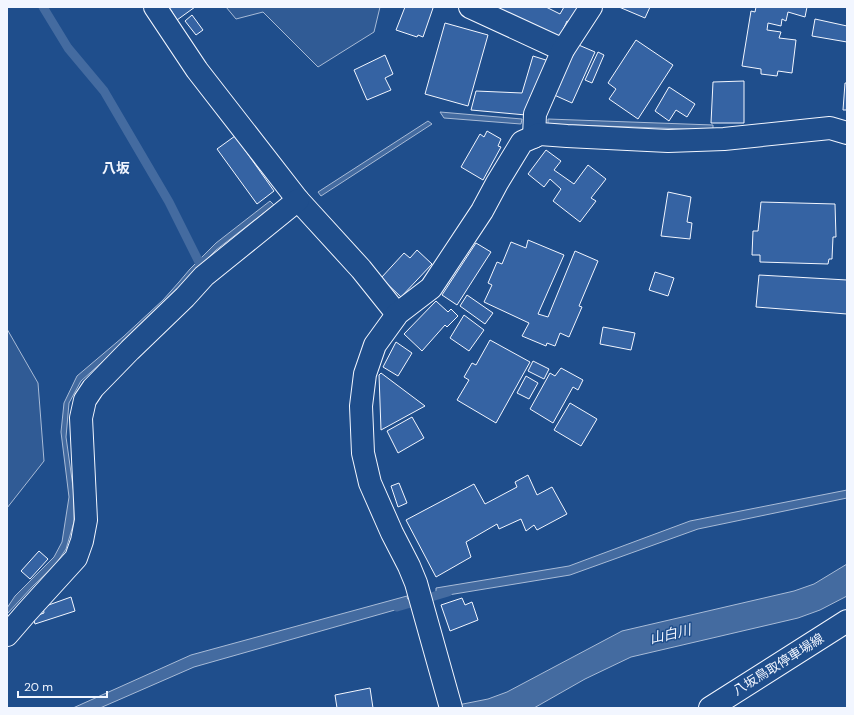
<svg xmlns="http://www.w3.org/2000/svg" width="854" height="715" viewBox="0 0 854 715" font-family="'DM Sans','Noto Sans JP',sans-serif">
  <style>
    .green { fill: #305b95; stroke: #a8bbd7 }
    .water { fill: #446ba0; stroke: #a8bbd7 }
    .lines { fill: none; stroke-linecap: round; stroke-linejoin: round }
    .stream { stroke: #446ba0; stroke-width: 9 }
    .building { fill: #3563a3; stroke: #f2f6ff }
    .street-casing { stroke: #f2f6ff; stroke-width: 24 }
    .secondary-casing { stroke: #f2f6ff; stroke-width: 24 }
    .street { stroke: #1f4e8c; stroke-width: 22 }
    .secondary { stroke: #1f4e8c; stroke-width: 22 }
    .labels { text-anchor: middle; stroke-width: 3; stroke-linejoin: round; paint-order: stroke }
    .street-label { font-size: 13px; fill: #f2f6ff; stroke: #1f4e8c }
    .neighbourhood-label { font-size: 14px; font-weight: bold; fill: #f2f6ff; stroke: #1f4e8c }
    .water-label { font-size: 14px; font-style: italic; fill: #f2f6ff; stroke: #1f4e8c }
  </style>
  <rect width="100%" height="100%" fill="#1f4e8c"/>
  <g class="green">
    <path d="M226,7H380L374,32L318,67L263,12L236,19Z"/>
    <path d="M7,329L38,383L44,461L7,508Z"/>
  </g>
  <g class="water">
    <path d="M440,112L522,119L521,124L444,118Z"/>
    <path d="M548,119L713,125V130L548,124Z"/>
    <path d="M428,121L432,124L321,196L318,192Z"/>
    <path d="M270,201L274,205L216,250L192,274L177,295L81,381L69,403L66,437L74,494V522L66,549L56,564L33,586L7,614V608L15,596L54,557L62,542L69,497L61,432L64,403L77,376L123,337L163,300L179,282L190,269L216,243Z"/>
    <path d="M847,490V498L698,529L570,575L436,597V588L569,566L690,521Z"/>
    <path d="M847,564V596L820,610L798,618L631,657L585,679L534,708H443L488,699L507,692L622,631L794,591L814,584Z"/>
    <path d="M407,596L409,606L194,667L100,708H73L191,655Z"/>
  </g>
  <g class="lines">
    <g class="stream">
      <path d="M43,7L68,48L104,91L169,202L199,262"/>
      <path d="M397,607L448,592"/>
    </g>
  </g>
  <g class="building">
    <path d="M169,7H195L177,20Z"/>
    <path d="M405,7H430L433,8L423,37L418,35L417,37L396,30Z"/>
    <path d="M490,7H546L560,14L564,7H580L572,24L567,21L558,41Z"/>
    <path d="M619,7H650L645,18Z"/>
    <path d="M756,7H807L805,17L788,12L786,21L782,19L781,26L768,23L767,30L781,32L779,38L796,40L792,73L778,71L777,76L761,74V69L742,66L751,11L755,12Z"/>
    <path d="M192,15L203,30L196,35L185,21Z"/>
    <path d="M815,19L847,26V42L812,36Z"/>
    <path d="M445,23L488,35L468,106L425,94Z"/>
    <path d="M636,40L673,65L638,119L609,99L616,89L608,83Z"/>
    <path d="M574,43L595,52L572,103L552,94Z"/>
    <path d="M598,52L604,55L592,83L585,80Z"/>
    <path d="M385,55L393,74L385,78L391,90L367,100L354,70Z"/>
    <path d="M533,56L549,61L536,99L530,97L526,115L471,110L476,91L522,93Z"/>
    <path d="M744,81V123H711L713,82Z"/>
    <path d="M845,83H847V110H843Z"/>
    <path d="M669,87L695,104L687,117L676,110L669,121L655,111Z"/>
    <path d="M487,131L501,139L498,146L501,147L483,180L461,167L480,134L484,137Z"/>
    <path d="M235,136L274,191L257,204L217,149Z"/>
    <path d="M546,150L561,161L554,170L574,184L588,165L606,179L591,198L596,201L580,222L553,201L561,189L550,179L544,187L528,174Z"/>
    <path d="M668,192L691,197L687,222L692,223L690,239L661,236Z"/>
    <path d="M761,202L835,204L836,237H833L832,259H829L828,264L760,262V255H752L753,231H758Z"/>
    <path d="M528,240L564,255L538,314L548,317L575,251L598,261L579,306L582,307L569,337L560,333L555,346L547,343L546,346L522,336L529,323L484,302L492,285L488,283L497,262L502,264L511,242L526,248Z"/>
    <path d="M476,243L491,252L457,305L442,295Z"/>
    <path d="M417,250L432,264L401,297L381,278L404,253L410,258Z"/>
    <path d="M655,272L674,278L668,296L649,290Z"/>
    <path d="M759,275L847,280V314L756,307Z"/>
    <path d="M467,295L493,313L485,324L460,306Z"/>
    <path d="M436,301L448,312L451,309L458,316L447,327L445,325L422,351L404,334Z"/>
    <path d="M464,315L484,330L469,351L450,338Z"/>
    <path d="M603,327L635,333L631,350L600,344Z"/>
    <path d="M490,340L530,362L496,423L457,400L469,380L464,377L472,363L476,365Z"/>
    <path d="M396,342L412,353L398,376L383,367Z"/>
    <path d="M533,361L549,369L544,379L528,371Z"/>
    <path d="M561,368L583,380L578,390L573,387L553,423L530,409L550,373L555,376Z"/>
    <path d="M381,373L425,406L381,430L379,375Z"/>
    <path d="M526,376L538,383L529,399L517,393Z"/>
    <path d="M570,403L597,419L581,446L554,430Z"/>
    <path d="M412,417L424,438L398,453L387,431Z"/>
    <path d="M528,475L537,495L552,487L567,514L537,530L534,525L526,531L521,519L499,529L497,524L466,542L471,557L436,577L406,520L474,484L485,504L517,487L515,482Z"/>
    <path d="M399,483L407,503L398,507L391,486Z"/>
    <path d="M39,551L48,559L30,579L21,571Z"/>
    <path d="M71,597L75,611L35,624L33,617L44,613L43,607Z"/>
    <path d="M462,598L465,605L472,602L478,620L450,631L441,605Z"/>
    <path d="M370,688L373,708H337L335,695Z"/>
  </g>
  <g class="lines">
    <g class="street-casing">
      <g id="street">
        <path d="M155,7L197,70L298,200L361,269L397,314"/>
        <path d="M470,7L563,50"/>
        <path d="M534,137L535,114L563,50L591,7"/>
        <path d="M7,635L26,613L76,558L82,541L86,520L81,418L85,400L93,388L130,350L185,297L204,276L298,200"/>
        <path d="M451,708L416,583L409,566L392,533L370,483L363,453L361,406L365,374L375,345L396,316L397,314L431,288L482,211L497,183L522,142L540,134L567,136L668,141L724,139L830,128L847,133"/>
      </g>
    </g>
    <g class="secondary-casing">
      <path id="secondary" d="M710,708L847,621"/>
    </g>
    <use href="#street" class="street"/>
    <use href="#secondary" class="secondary"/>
  </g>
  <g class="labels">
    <g class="street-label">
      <text transform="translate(778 664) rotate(-32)" y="5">八坂鳥取停車場線</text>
    </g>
    <g class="neighbourhood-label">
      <text x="116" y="173">八坂</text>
    </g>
    <g class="water-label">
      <text transform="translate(670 634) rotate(-13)" y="5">山白川</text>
    </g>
  </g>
  <rect width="854" height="715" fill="none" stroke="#f2f6ff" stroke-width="16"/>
  <path d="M18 691v6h89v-6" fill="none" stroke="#f2f6ff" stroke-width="2"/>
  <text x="24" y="691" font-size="12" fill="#f2f6ff" stroke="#1f4e8c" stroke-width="3" paint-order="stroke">20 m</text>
</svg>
